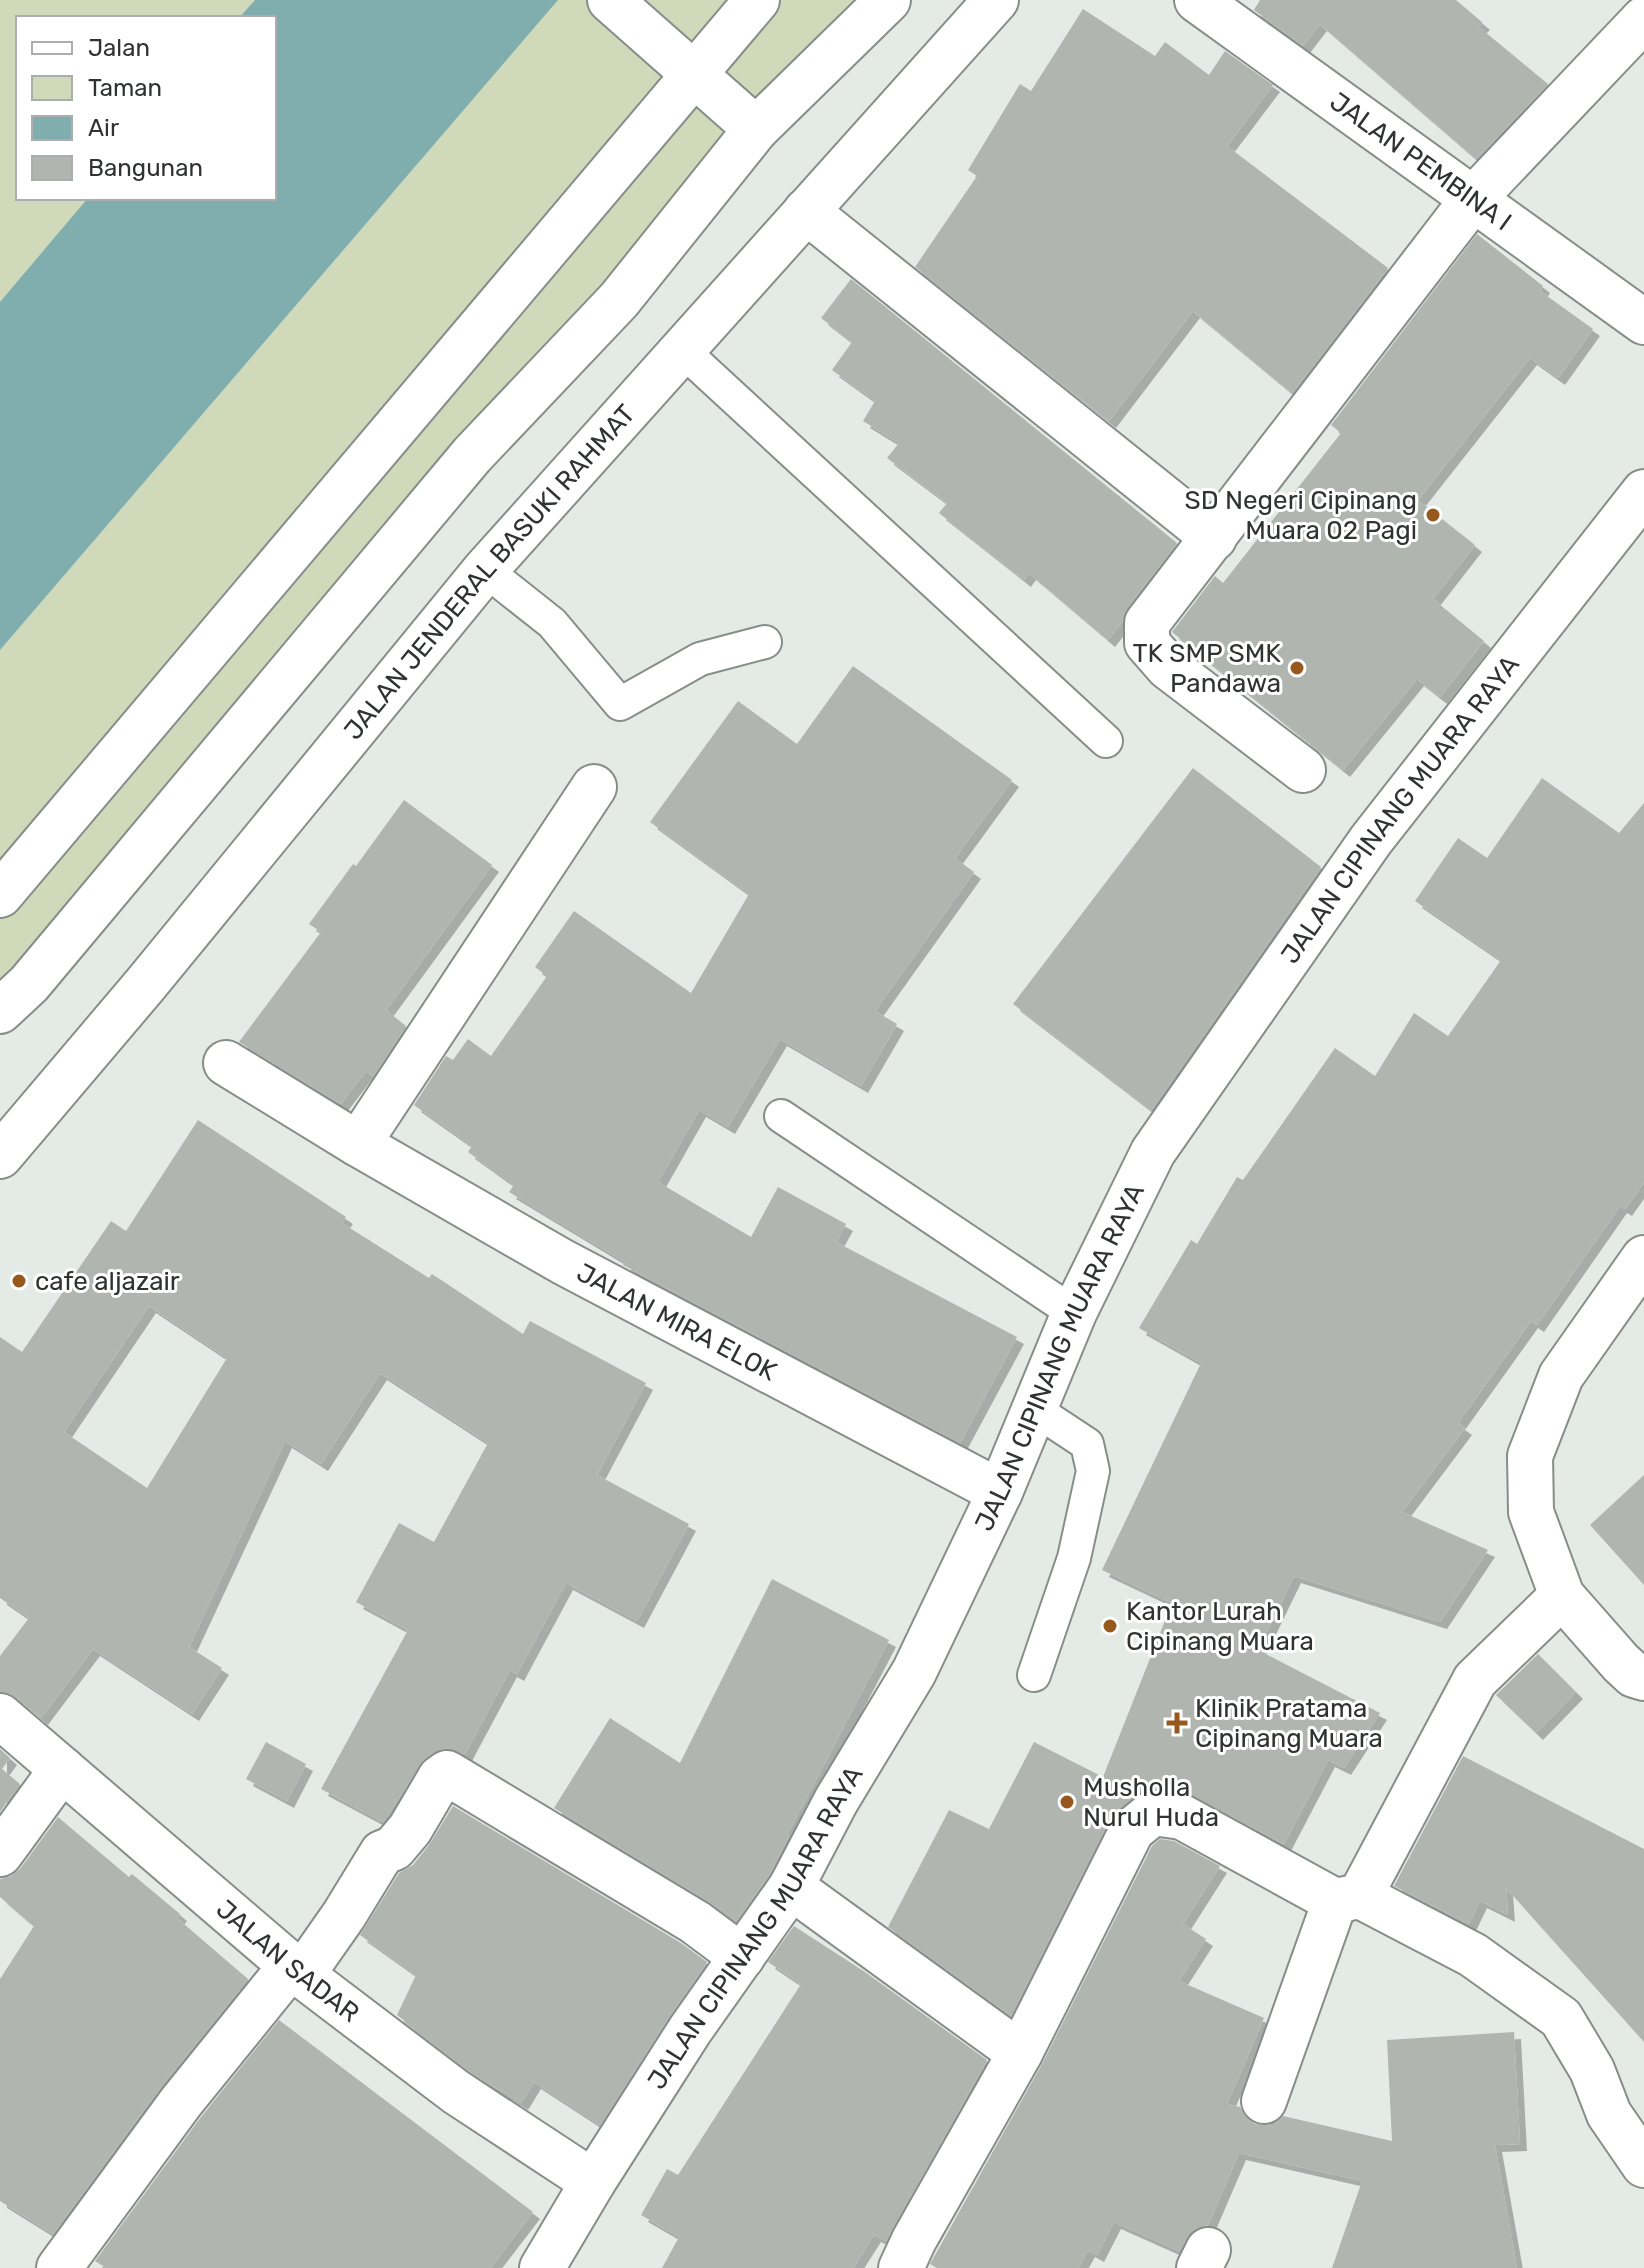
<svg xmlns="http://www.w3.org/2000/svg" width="1644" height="2268" viewBox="0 0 1644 2268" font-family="Rubik,sans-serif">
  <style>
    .green { fill: #d1d9bb; fill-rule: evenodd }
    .water { fill: #80aeae }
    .building { fill: #b1b5b0; fill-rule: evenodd; filter: url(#shadow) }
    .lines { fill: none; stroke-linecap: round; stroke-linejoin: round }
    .lane-casing { stroke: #878d89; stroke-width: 36 }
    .street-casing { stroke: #878d89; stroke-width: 48 }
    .secondary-casing { stroke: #878d89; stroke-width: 48 }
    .primary-casing { stroke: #878d89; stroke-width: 48 }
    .lane { stroke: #fff; stroke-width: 32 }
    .street { stroke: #fff; stroke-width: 44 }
    .secondary { stroke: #fff; stroke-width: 44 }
    .primary { stroke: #fff; stroke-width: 44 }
    .poi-dot { fill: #96581d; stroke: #fff; stroke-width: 3 }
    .labels { text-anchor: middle; stroke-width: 6; stroke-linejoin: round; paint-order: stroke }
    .street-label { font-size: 26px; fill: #303331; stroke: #fff }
    .poi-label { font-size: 26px; fill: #303331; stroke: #fff; text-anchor: start }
  </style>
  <defs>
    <filter id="shadow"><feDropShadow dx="7" dy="7" stdDeviation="0" flood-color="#0004"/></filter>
  </defs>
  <rect width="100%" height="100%" fill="#e4ebe7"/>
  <path class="green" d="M0,0H888L0,1011ZM18,18H274V198H18Z"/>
  <path class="water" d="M255,0H558L0,650V302L88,198H274V18H239Z"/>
  <g class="building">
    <path d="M1260,0H1456L1483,23L1479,27L1548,84L1476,159L1320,24L1303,46L1254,10Z"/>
    <path d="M1083,9L1155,56L1165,42L1209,75L1225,51L1273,85L1227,146L1388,268L1292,393L1193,311L1109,421L915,267L977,176L968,170L1020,84L1031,91Z"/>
    <path d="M1477,234L1543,286L1540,291L1593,329L1558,378L1530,358L1418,500L1475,545L1433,599L1484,641L1440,697L1417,679L1343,770L1172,632L1215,576L1223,583L1341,433L1331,425Z"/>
    <path d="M851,279L1177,543L1127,608L1122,622L1108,640L1029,573L1024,580L939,513L947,503L887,458L899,443L863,421L875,401L832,370L852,342L821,318Z"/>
    <path d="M853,666L1012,780L955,858L974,872L875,1011L897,1024L861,1086L780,1039L728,1127L699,1110L658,1182L751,1237L778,1187L846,1224L836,1242L1017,1337L960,1443L623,1265L625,1262L509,1192L514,1185L468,1152L472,1146L414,1105L446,1056L453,1060L468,1039L491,1056L547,976L535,967L574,911L691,993L749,894L650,822L738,701L797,744Z"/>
    <path d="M1193,768L1321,867L1151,1110L1013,1004Z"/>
    <path d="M1542,778L1619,833L1644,803V1182L1625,1209L1620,1206L1537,1325L1531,1321L1458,1423L1465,1428L1402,1512L1488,1550L1440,1622L1294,1576L1258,1650L1380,1713L1344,1768L1328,1760L1284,1844L1185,1792L1147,1789L1116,1811L1110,1819L1011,2016L888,1927L949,1810L989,1829L1034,1742L1103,1777L1172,1603L1102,1570L1201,1363L1139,1328L1191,1240L1197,1244L1237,1177L1243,1180L1335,1048L1375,1076L1414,1013L1448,1036L1501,960L1415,901L1458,838L1487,858Z"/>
    <path d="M404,800L492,865L386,1010L406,1026L373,1076L366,1071L341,1104L239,1042L321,932L309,924L353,864L356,866Z"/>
    <path d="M198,1120L346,1217L342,1223L429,1278L432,1274L523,1334L530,1321L646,1383L597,1475L689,1524L637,1621L566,1583L517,1674L510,1670L465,1754L445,1748L425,1758L383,1822L321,1789L408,1630L356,1602L399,1523L434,1542L488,1443L380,1373L321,1464L285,1441L189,1647L222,1668L192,1714L93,1649L41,1718L16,1697L0,1692V1656L29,1618L0,1598V1337L22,1352L111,1221L126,1231ZM149,1306L227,1358L147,1488L64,1432Z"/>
    <path d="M1644,1475V1585L1590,1525Z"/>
    <path d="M772,1579L889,1640L787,1835L789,1836L770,1874L736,1921L708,1901L554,1808L610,1718L680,1763Z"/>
    <path d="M1538,1654L1576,1692L1536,1733L1496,1695Z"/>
    <path d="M266,1742L306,1764L287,1801L246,1779Z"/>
    <path d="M0,1749L10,1758L2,1769L20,1784L0,1812Z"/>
    <path d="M1463,1756L1644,1849V2042L1506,1888L1508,1915L1480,1901L1469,1924L1394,1886Z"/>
    <path d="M453,1806L681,1943L707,1962L669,2017L600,2125L534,2082L521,2103L470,2072L397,2015L416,1975L360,1935L399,1873L413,1865L429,1845Z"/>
    <path d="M58,1817L129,1877L132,1874L180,1914L177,1918L248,1979L161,2087L53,2234L0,2201V1979L34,1926L0,1897V1879L11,1876L20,1869Z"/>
    <path d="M1160,1839L1174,1841L1220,1866L1183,1924L1206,1939L1179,1981L1264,2018L1227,2104L1240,2107L1246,2118L1255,2124L1269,2125L1283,2116L1392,2141L1387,2040L1514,2032L1520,2144L1495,2145L1517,2268H1332L1362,2181L1239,2153L1208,2225L1194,2230L1179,2251L1114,2222L1097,2255L1088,2250L1078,2268H937L930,2264L1042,2064L1152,1846Z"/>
    <path d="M794,1926L865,1972L987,2060L886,2241L874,2235L853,2268H662L679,2237L641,2215L667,2169L678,2175L801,1984L768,1962Z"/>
    <path d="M279,2020L533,2212L490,2268H106L95,2261L201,2117Z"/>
  </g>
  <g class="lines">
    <g class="lane-casing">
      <g id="lane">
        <path d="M681,349L1106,741"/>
        <path d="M485,570L552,623L620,704L700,659L765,642"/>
        <path d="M781,1116L1074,1313"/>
        <path d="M1034,1675L1074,1558L1093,1471L1087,1444L1034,1409"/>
      </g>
    </g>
    <g class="street-casing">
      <g id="street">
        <path d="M610,0L756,129"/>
        <path id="s1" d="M1197,0L1644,322"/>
        <path d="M806,211L1214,538"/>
        <path d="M1303,770L1168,667L1147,643V623L1473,199L1644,19"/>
        <path d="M0,895L757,0"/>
        <path id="s2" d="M226,1063L358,1144L563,1262L1000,1492"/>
        <path d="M358,1144L594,787"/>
        <path d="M1644,1258L1561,1376L1530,1456L1531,1512L1562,1596L1621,1663L1634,1675L1644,1678"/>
        <path id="s3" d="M0,1716L302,1975L456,2092L593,2182"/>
        <path d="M0,1854L62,1769"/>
        <path d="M791,1887L1020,2053"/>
        <path d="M1360,1896L1473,1955L1561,2018L1592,2070L1609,2114L1644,2165"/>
        <path d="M302,1975L344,1915L382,1853L394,1848L410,1829L440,1778L447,1773L695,1922L742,1957"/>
        <path d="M1264,2101L1335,1901"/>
        <path d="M59,2268L181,2102L291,1966"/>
        <path d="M901,2268L914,2240L1020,2053L1132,1830L1153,1813L1182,1817L1335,1901L1360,1896L1475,1680L1562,1596"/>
        <path d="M1199,2268L1208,2250"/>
      </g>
    </g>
    <g class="secondary-casing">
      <g id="secondary">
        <path id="s4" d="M542,2268L593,2182L690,2030L791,1887L836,1801L914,1672L1000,1492L1074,1313L1153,1152L1371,840L1644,492"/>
      </g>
    </g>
    <g class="primary-casing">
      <g id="primary">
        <path d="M0,1011L29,984L472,455L619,300L756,129L888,0"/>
        <path id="s5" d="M0,1156L145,985L485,570L996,0"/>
      </g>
    </g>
    <use href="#lane" class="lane"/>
    <use href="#street" class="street"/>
    <use href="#secondary" class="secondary"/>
    <use href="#primary" class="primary"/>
  </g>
  <g class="poi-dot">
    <circle cx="1433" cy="515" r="8"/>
    <circle cx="1297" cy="668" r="8"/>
    <circle cx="19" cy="1281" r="8"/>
    <circle cx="1110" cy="1626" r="8"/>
    <path d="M1173 1711h8v8h8v8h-8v8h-8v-8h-8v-8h8z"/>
    <circle cx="1067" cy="1802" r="8"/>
  </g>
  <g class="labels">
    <g class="street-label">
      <text dy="9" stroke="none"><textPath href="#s1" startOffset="276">JALAN PEMBINA I</textPath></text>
      <text dy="9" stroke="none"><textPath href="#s5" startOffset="762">JALAN JENDERAL BASUKI RAHMAT</textPath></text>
      <text dy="9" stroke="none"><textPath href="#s4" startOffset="1698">JALAN CIPINANG MUARA RAYA</textPath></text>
      <text dy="9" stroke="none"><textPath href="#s2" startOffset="520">JALAN MIRA ELOK</textPath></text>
      <text dy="9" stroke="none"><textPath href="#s4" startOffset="1050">JALAN CIPINANG MUARA RAYA</textPath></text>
      <text dy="9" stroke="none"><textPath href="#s4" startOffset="402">JALAN CIPINANG MUARA RAYA</textPath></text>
      <text dy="9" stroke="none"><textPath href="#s3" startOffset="378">JALAN SADAR</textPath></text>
    </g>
    <g class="poi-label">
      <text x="1417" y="509" text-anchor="end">SD Negeri Cipinang<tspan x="1417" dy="30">Muara 02 Pagi</tspan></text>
      <text x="1281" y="662" text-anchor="end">TK SMP SMK<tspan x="1281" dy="30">Pandawa</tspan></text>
      <text x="35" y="1290">cafe aljazair</text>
      <text x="1126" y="1620">Kantor Lurah<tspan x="1126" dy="30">Cipinang Muara</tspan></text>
      <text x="1195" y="1717">Klinik Pratama<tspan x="1195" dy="30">Cipinang Muara</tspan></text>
      <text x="1083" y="1796">Musholla<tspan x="1083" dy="30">Nurul Huda</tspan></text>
    </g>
  </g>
  <rect x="16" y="16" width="260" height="184" fill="#ffffff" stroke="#acadad" stroke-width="2"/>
  <rect x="32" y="42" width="40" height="12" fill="#ffffff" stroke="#acadad" stroke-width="2"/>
  <text x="88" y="56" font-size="24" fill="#303331">Jalan</text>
  <rect x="32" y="76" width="40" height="24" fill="#d1d9bb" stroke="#acadad" stroke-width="2"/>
  <text x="88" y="96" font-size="24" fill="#303331">Taman</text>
  <rect x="32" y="116" width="40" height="24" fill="#80aeae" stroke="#acadad" stroke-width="2"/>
  <text x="88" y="136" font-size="24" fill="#303331">Air</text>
  <rect x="32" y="156" width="40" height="24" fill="#b1b5b0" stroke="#acadad" stroke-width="2"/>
  <text x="88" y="176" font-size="24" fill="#303331">Bangunan</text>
</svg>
